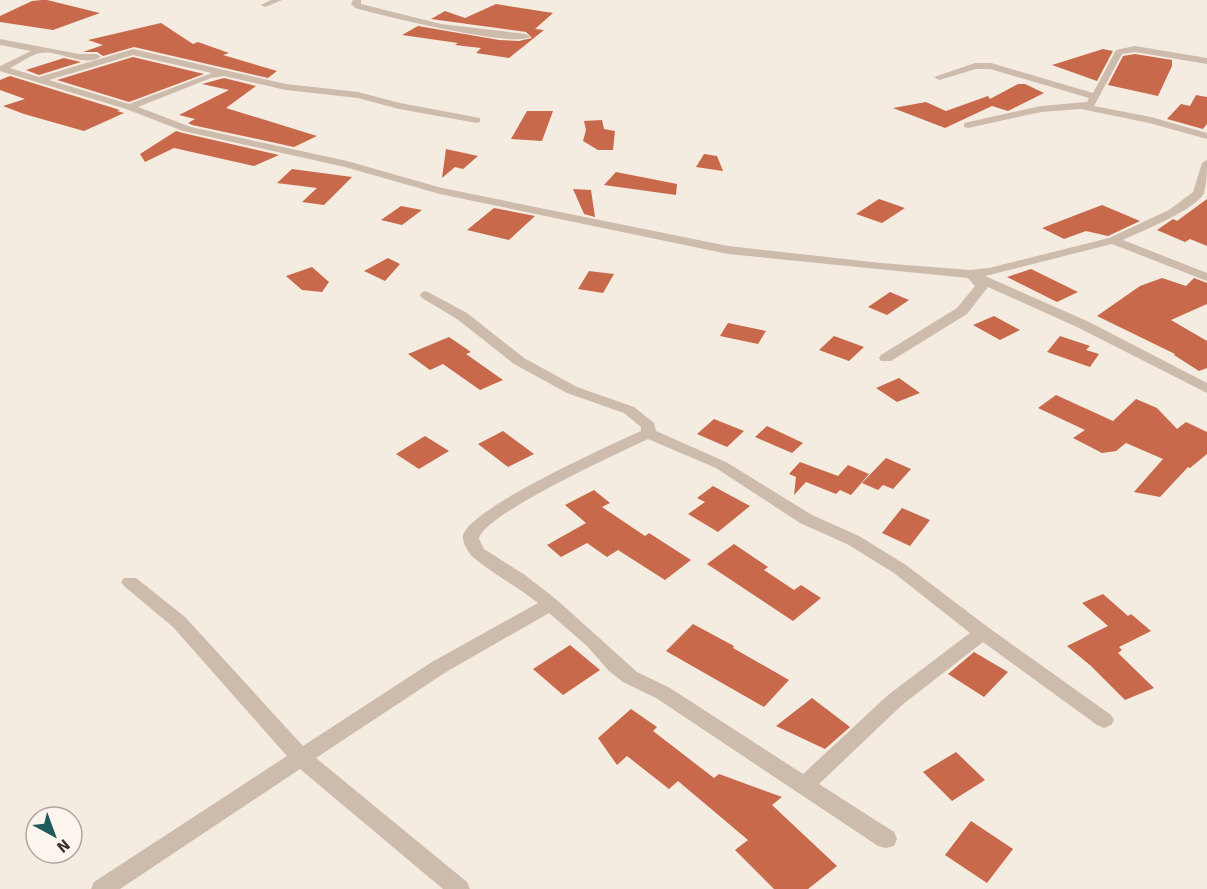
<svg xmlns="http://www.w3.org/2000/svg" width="1207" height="889" viewBox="0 0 1207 889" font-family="Signika,sans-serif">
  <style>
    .building { fill: #c8694b }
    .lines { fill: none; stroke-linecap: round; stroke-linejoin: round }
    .minor { fill: #cdbbac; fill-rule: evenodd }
  </style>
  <rect width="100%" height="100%" fill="#f4ebe1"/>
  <g class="building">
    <path d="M42,0H47L100,13L53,30L0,22V16L32,1Z"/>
    <path d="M496,4L553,13L535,29L544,30L509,58L476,53L481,48L455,45L458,43L402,35L418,26L499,40L519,41L532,38L526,32L431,19L445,11L465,18Z"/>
    <path d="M161,23L193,44L198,42L229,53L223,55L277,71L268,78L134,47L103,56L97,52H83L103,45L88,40Z"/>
    <path d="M1103,49L1113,51L1097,81L1052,65Z"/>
    <path d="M1135,54L1172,60V66L1158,96L1108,85L1123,56Z"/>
    <path d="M133,57L204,74L129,102L57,80Z"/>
    <path d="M64,58L81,62L39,75L26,70Z"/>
    <path d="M10,76L120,110L117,111L124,113L84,131L24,114L3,106L25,99L0,90V80Z"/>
    <path d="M224,78L256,86L226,108L317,136L294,147L192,125L188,123L195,119L179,115L229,90L202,84Z"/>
    <path d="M1018,84H1025L1044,93L1008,111L992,106L945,128L893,108L926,102L946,111L988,96L990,99Z"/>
    <path d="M1196,95L1207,97V124L1203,129L1167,119L1181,104L1190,106Z"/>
    <path d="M527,111H553L542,141L511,139Z"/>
    <path d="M602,120L604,129L615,131L613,150H598L583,141L586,130L584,121Z"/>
    <path d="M176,131L183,133L279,155L254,166L174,148L145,162L140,154Z"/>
    <path d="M446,149L478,156L463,169L455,167L442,178Z"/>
    <path d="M704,154L717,156L723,171L696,167Z"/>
    <path d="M292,169L352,177L324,205L302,202L317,188L277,183Z"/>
    <path d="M616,172L677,184L676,195L604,185Z"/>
    <path d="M573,189L591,190L595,217L584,214Z"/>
    <path d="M879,199L905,208L882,223L856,214Z"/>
    <path d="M1207,199V246L1190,239L1185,242L1157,230L1173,219L1177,221Z"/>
    <path d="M1102,205L1140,221L1108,236L1086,231L1064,239L1042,228Z"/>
    <path d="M401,206L422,210L402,225L381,220Z"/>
    <path d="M494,208L535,216L509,240L467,230Z"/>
    <path d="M388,258L400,264L385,281L364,271Z"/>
    <path d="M312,267L329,282L322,292L302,290L286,276Z"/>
    <path d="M1031,269L1078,292L1057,302L1007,277Z"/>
    <path d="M589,271L614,274L603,293L578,289Z"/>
    <path d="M1162,278L1186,286L1194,278L1207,283V304L1171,320L1207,341V368L1199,371L1174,355L1175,354L1097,316L1140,286Z"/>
    <path d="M890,292L909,300L887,315L868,307Z"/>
    <path d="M994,316L1020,330L1000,340L973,325Z"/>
    <path d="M728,323L766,331L758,344L720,336Z"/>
    <path d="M834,336L864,347L849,361L819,350Z"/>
    <path d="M1060,336L1090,346L1086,350L1099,354L1090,367L1047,352Z"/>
    <path d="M449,337L471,352L466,354L503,380L480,390L443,364L430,370L408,354Z"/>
    <path d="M899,378L920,393L897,402L876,388Z"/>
    <path d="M1056,395L1113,421L1136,399L1157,408L1177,429L1186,422L1207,432V454L1190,468L1188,467L1160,497L1134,492L1163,459L1126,443L1116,451L1102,453L1073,438L1085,430L1038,408Z"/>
    <path d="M714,419L744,431L727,447L697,434Z"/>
    <path d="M767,426L803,443L792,453L755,437Z"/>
    <path d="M503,431L534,454L508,467L478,444Z"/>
    <path d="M425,436L449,451L419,469L396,454Z"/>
    <path d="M886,458L911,469L893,489L883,485L878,490L862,483Z"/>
    <path d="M800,462L838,476L848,465L869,474L851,495L840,490L836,494L806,482L794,495L796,477L789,474Z"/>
    <path d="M713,486L750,506L718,532L688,514L705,502L697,498Z"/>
    <path d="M594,490L610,503L602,507L645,536L649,533L691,560L665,580L618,550L607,557L587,543L561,557L547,545L586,523L565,505Z"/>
    <path d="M902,508L930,520L910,546L882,533Z"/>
    <path d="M734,544L768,567L764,570L794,590L801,585L821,598L793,621L707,564Z"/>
    <path d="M1103,594L1128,616L1131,614L1151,631L1119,647L1122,650L1118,653L1154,688L1125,700L1091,666L1067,646L1108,626L1082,603Z"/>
    <path d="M693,624L734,646L733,648L789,680L764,707L666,651Z"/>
    <path d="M570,645L600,670L563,695L533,669Z"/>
    <path d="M974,652L1008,672L984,697L948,674Z"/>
    <path d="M812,698L850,727L825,749L776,726Z"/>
    <path d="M631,709L657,727L653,731L714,778L719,774L782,797L772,805L837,866L808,889H774L735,850L748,840L678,781L669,789L627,756L617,765L598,738Z"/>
    <path d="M956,752L985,780L952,801L923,772Z"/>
    <path d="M971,821L1013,849L987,883L945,855Z"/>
  </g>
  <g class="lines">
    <g class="minor">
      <path d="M271,0H282L265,7L261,5Z"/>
      <path d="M353,0H361V4L441,24L526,34L530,37C514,48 380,15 355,8L351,4Z"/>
      <path d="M0,39L79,54H97L101,57C84,68 57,49 40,53C30,55 19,64 10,68L39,77L133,49L286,84L358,92L400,103L480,118V122L477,123L399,109L358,98L286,90L224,76L211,78L138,107L191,127L347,161L442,188L728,246L881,263L970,270L989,268L1109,238L1169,210L1193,192L1202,163L1207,160C1207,171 1207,182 1204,193C1197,209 1140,232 1123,240L1207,273V281L1112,244L985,276L1087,321L1207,383V393L1077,327L988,287L967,314L891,361H881L879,358L881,355L957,308L975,286L968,278L728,254L440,194L345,167L183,131L126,109L0,71V66L31,51L0,45ZM133,55L212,73L129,104L49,80Z"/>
      <path d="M1135,46L1207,58V64L1135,52L1122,54L1094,106L1151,117L1207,133V139L1149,123L1081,109L1041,112L968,128L964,127V123L1041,106L1087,102L1089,98L990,69H976L939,80L934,77L975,63H991L1093,93L1116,50Z"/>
      <path d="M426,291L467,313L524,358L577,387L634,407L654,423L656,431L726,462L812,515L859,536L906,565L989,628L1111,715L1114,720L1111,725L1104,728L1097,725L983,642L902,705L819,784L894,832L897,839L894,846L886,848L878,846L656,698L623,682L609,671L587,646L549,613L446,672L316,758L467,882L470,889H443L300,769L120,889H91L94,882L287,756L173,627L124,586L121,582L124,578H136L185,617L303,746L432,662L538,603C518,587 493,574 474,558C470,555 463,544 463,538C460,512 615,443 641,431V427L624,413L567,393L514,364L457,319L422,298L420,295L422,292ZM648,439L716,468L800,523L847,544L894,573L970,633L888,695L803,774L670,688L637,672L557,600L525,575L484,549L479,539C482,515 621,452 648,439Z"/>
    </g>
  </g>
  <g transform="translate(54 835) rotate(139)"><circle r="28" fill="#fbf5ee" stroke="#aea6a0" stroke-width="1.5"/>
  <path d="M0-4.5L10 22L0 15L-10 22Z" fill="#1f5a5e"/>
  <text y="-9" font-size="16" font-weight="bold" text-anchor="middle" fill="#3b302b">N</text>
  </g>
</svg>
